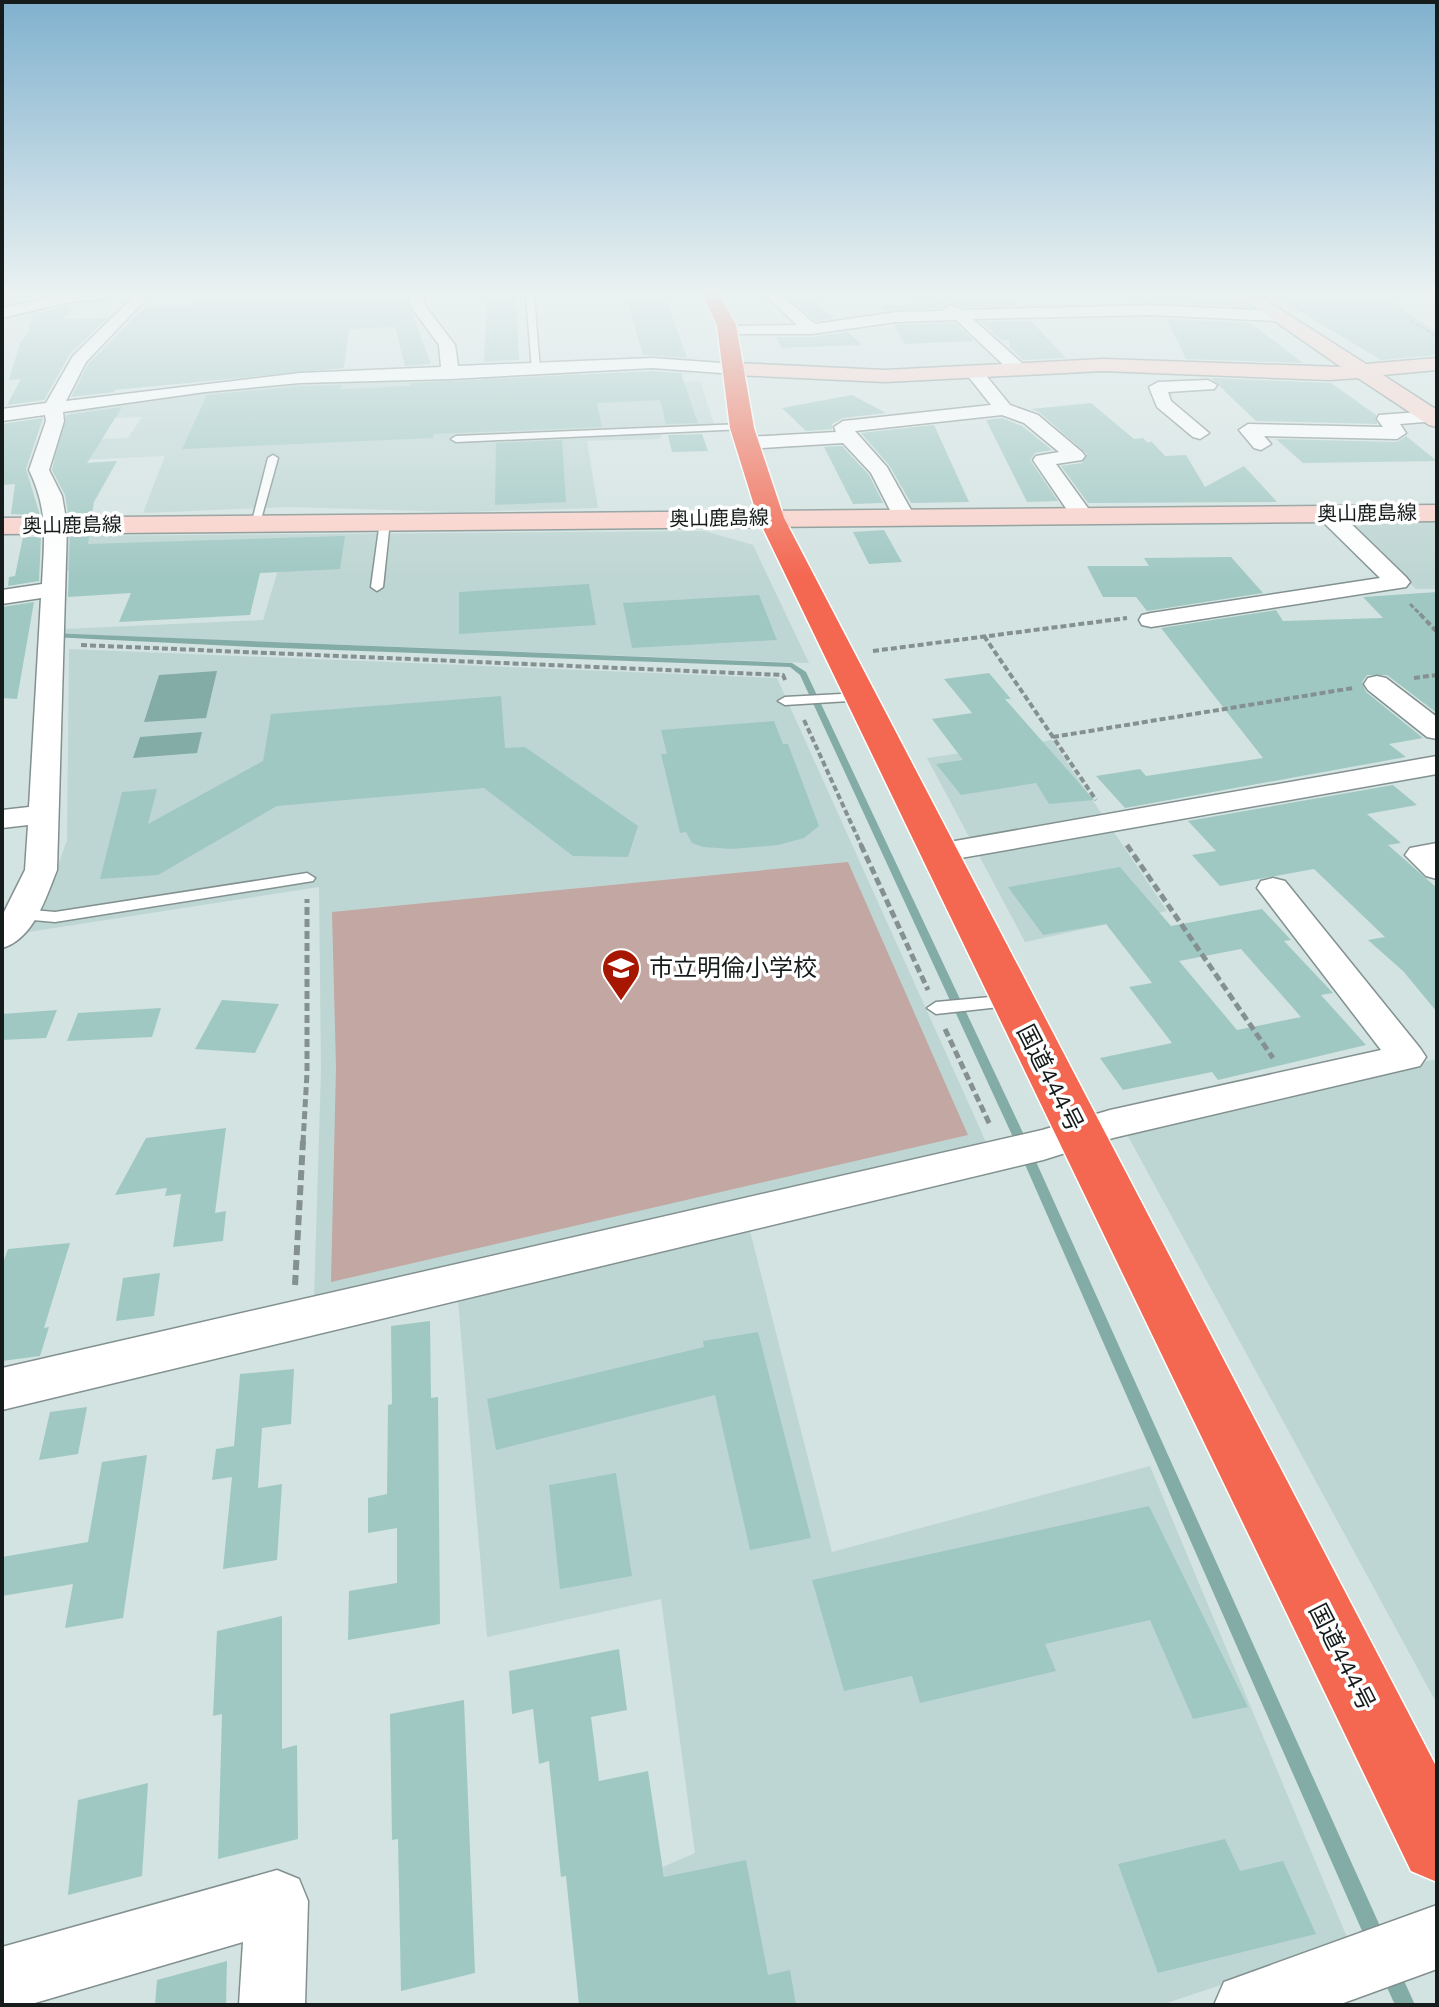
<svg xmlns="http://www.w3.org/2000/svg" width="1439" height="2007" viewBox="0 0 1439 2007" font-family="'Work Sans','Noto Sans JP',sans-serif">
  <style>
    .built { fill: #bed6d3 }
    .green { fill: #c3a7a2 }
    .water { fill: #84aca7 }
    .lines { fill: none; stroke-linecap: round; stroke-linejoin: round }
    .stream { fill: #84aca7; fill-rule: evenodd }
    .building { fill: #a0c8c3; fill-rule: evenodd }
    .lane-casing { stroke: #82918f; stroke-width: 3 }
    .street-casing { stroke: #82918f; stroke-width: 3 }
    .secondary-casing { stroke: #82918f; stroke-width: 3 }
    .highway-casing { stroke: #fff; stroke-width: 3 }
    .path-far4 { stroke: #859190; stroke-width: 2; stroke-dasharray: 4 2; stroke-linecap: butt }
    .path-far3 { stroke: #859190; stroke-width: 3; stroke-dasharray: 5 2; stroke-linecap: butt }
    .path-far2 { stroke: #859190; stroke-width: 4; stroke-dasharray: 6 3; stroke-linecap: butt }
    .path-far1 { stroke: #859190; stroke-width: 5; stroke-dasharray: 8 4; stroke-linecap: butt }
    .path { stroke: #859190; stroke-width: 6; stroke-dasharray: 10 5; stroke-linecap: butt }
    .lane { fill: #fff; fill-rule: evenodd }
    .street { fill: #fff; fill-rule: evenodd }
    .secondary { fill: #fcd2cb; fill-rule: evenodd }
    .highway { fill: #f46851; fill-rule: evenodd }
    .labels { text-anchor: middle; stroke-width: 7; stroke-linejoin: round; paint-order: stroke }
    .far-street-label { font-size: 20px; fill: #161c1b; stroke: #fff }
    .poi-label { font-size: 24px; fill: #161c1b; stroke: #fff; text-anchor: start }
    .street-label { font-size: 24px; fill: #161c1b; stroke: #fff }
  </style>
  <rect width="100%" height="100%" fill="#d3e3e1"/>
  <g class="built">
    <path d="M577,370L581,386L700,381L716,430L661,434V439L587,441L598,508L456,512L289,507L143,513L165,456L53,461L58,441L128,438L142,417L68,420L73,408L287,381Z"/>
    <path d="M1437,521V589H1416L1346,522Z"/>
    <path d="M705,531L753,545L809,663L65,634L64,629L263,620L280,563L65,571L64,536Z"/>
    <path d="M69,649L777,678L986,1142L314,1299L321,1070L319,887L22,933L47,897L67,840Z"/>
    <path d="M1052,740L1167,911L1025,942L927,758Z"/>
    <path d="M1437,1059V1704L1123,1127Z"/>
    <path d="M749,1227L832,1552L1150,1466L1349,1942L1161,2005H683L663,1867L695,1853L661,1599L487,1637L458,1300Z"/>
  </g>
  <path class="green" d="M848,862L968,1135L331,1282L336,1068L332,912Z"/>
  <g class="water">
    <path d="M217,671L206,718L144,722L159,675Z"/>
    <path d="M202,732L197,753L133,758L140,737Z"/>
  </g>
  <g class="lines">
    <g class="stream">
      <path d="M49,633L792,663L806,672L1024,1135L1384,1935L1387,1942L1384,1949L1377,1952L1370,1949L1012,1135L800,675L790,667L254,647L52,637H49Z"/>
      <path d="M1390,1962L1397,1965L1415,2005H1395L1380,1972L1383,1965Z"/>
    </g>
  </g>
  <g class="building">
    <path d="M202,295H405L431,364L405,366L395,327L349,329L344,368L114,390L115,392L71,397L88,364L145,307L193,306Z"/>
    <path d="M487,295H516L519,360L484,362Z"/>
    <path d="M1004,295L1017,306L963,307L951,303L1005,301Z"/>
    <path d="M1155,295L1226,297L1227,300H1239L1248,307L1159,302Z"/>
    <path d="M666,299L687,358L643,355L627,300Z"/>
    <path d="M1279,299H1388L1437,333V355L1381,360Z"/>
    <path d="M815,301L833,318L816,321L795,303Z"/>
    <path d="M935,303H947L941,308L884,311L881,305Z"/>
    <path d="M69,305L74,306L64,319L107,318L70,354L44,400L7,405L21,379L9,380L20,343L28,333L33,314Z"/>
    <path d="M1167,319L1250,323L1303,363L1186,359Z"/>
    <path d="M1031,321L1066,358L1023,360L1010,348L1009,340H1001L981,322Z"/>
    <path d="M955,323L974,341L905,344L894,325Z"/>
    <path d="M848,332L862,345L782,348L776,337H812Z"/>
    <path d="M652,371L691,374H681L698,423L666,424L660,400L597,403L602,427L433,434V438L182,449L207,395L300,386L342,385L341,389L411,386L410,383Z"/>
    <path d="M1211,378L1331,383L1376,415L1377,424L1256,421Z"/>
    <path d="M852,395L886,413L843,418L832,424V429L806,431L782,408Z"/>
    <path d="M1091,403L1134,439L1143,438L1148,443L1151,441L1165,456L1186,455L1205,487L1244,466L1277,502L1088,503L1061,466L1082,463L1087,454L1040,413L1031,409Z"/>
    <path d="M122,407L87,463L117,461L94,502L92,514H68L65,495L52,470L66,415Z"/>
    <path d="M43,418L26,469L40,515L11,514L15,484L2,485V424Z"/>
    <path d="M1002,418L1022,426L1052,450L1035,453L1030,460L1058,501L1027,502L986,420Z"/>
    <path d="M934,425L969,502L911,503L889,465L861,433Z"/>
    <path d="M702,434L708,451L672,452L668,435Z"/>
    <path d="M1406,436L1437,461L1303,463L1276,439L1397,442Z"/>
    <path d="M562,440L566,502L495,505L496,443Z"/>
    <path d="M842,446L869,475L883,503L853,504L824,447Z"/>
    <path d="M884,530L902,562L869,564L853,532Z"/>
    <path d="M70,536H89L88,544L345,536L340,569L260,573L250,615L119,622L131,593L68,597Z"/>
    <path d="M23,537H41L39,581L8,586L9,577L15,576Z"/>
    <path d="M1231,557L1263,593L1147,611L1136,597H1103L1087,566H1149L1144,558Z"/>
    <path d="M589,584L596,625L459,634V592Z"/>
    <path d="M1437,592V713L1387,675H1367L1362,682L1366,692L1423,738L1389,744L1406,757L1125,808L1096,776L1140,769L1146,776L1263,758L1161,628L1276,610L1283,621L1383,618L1363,597Z"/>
    <path d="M759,595L777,640L632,648L623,603Z"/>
    <path d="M34,602L17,699L2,698V607Z"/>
    <path d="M989,673L1011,699H1005L1094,800L1049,804L1036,783L961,795L936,764L963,760L932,719L972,713L944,679Z"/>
    <path d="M501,696L505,748L525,747L638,826L628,857L573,856L484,788L277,806L158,875L100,879L122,792L157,789L148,824L263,761L271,714Z"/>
    <path d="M774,721L783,744H788L819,826L804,838L778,845L732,849L703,847L692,843L686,832L680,833L661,754H667L661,730Z"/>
    <path d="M1393,785L1417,805L1367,814L1401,843L1388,845L1437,888V1012L1403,971L1368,940L1385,937L1314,869L1220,886L1192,855L1216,851L1188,821Z"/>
    <path d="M1120,867L1171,926L1262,909L1291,940L1284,941L1333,993L1321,995L1366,1045L1218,1080L1212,1072L1123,1090L1100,1058L1172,1043L1129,987L1152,983L1106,924L1043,935L1008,887ZM1241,949L1301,1017L1237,1030L1179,961Z"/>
    <path d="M222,1000L279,1004L255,1053L195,1049Z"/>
    <path d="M161,1008L152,1037L67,1041L78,1013Z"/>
    <path d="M57,1010L46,1038L2,1040V1014Z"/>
    <path d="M226,1128L215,1213L226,1211L223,1241L173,1247L181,1194L165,1196L167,1188L115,1195L146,1138Z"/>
    <path d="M70,1243L44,1328L49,1327L40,1356L2,1361V1266L8,1249Z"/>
    <path d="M160,1273L154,1316L116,1321L123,1278Z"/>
    <path d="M430,1321L431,1398L438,1397L440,1624L348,1640L349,1591L397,1583V1528L368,1533V1498L387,1494L388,1405L392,1404L391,1326Z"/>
    <path d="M758,1332L811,1538L750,1550L715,1395L496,1450L487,1399L704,1347L703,1341Z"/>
    <path d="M294,1369L291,1424L262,1428L258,1488L282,1484L277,1560L223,1569L232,1477L212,1480L216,1449L234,1446L240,1374Z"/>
    <path d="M87,1407L78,1454L39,1460L50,1412Z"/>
    <path d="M147,1455L123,1618L65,1628L73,1584L2,1596V1557L88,1542L102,1462Z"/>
    <path d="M616,1473L632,1576L560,1589L549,1485Z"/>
    <path d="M1149,1506L1248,1707L1193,1719L1150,1620L1045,1644L1056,1671L920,1703L912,1676L844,1691L812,1580Z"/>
    <path d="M282,1616V1749L297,1745L298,1839L218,1859L222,1714L213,1716L217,1631Z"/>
    <path d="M619,1649L627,1710L591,1717L599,1781L648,1771L664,1877L746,1860L768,1975L790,1970L796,2005H579L566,1876L561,1877L549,1761L539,1764L533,1709L512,1714L509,1671Z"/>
    <path d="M464,1700L475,1973L401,1991L398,1839L392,1840L390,1714Z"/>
    <path d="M148,1783L142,1876L68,1895L78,1800Z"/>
    <path d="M1225,1839L1240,1871L1283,1861L1316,1934L1158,1973L1118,1864Z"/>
    <path d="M227,1961L226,2005H155L157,1980Z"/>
  </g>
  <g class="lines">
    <g class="lane-casing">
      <g id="lane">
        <path d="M526,295H534L540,370L536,373L532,370Z"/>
        <path d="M742,424L745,425V429L456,442L451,439L456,436Z"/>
        <path d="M273,455L278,458L260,523L251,525L268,458Z"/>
        <path d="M385,518L390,521L383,587L377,591L371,587L380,521Z"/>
        <path d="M860,693L865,694V700L785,705L778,701L785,697Z"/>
        <path d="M307,873L315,878L313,881L55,922L22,919L14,914L22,909L55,912Z"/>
        <path d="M1012,995L1021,1001L1018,1005L936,1014L927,1008L936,1002Z"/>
      </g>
    </g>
    <g class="street-casing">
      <g id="street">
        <path d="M62,295H111L104,299L69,302L2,318V308Z"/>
        <path d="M135,295H150L86,362L66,401L300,373L441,367L439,345L411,307L408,295H422L426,307L455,345L458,366L652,358L735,364L744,369L735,374L652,368L450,379L300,383L205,392L63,412L64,421L49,470L62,496L67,525L57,870C46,897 34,939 2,948V916L25,870L28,825L2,828V810L29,807L41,598L2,604V590L42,584C44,540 49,511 29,470L46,421L45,415L2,421V409L46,403L73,356Z"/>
        <path d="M765,295H781L815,324L896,312L942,311L949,305L963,310L1150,305L1278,311L1286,316L1278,321L1150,315L973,319L1024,365L1027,369L1024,373H1012L956,320L896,322L812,334H720V328L726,326L797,325Z"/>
        <path d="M973,366L979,367L1010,405L1038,415L1082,452L1085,456L1082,460L1056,464L1093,515L1090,520H1074L1033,460L1036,456L1059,452L1024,423L1002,415L855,431L887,467L915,517L904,523L896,522L871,473L843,443L747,449L737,443L747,437L836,432L834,427L843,421L991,405L964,371Z"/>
        <path d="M1208,380L1217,385L1214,389L1168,392L1171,401L1209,433L1200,439L1193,437L1157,407L1149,387L1158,382Z"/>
        <path d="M1432,411L1437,413V421L1400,424L1406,433L1397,439L1264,436L1271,444L1261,450L1254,448L1239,430L1248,424L1383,427L1377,419L1379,415Z"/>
        <path d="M1328,508L1336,509L1406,577L1410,582L1406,587L1151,627L1142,625L1139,620L1142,615L1151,613L1380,578L1320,519L1317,514Z"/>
        <path d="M1377,676L1386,678L1437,717V739L1427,737L1368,690L1364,684L1368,678Z"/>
        <path d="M1437,756V774L938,862L927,860L922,853L927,846L938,844Z"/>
        <path d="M1437,843V879L1426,876L1405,855L1410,848Z"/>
        <path d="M1273,878L1285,881L1420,1048L1426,1057L1420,1066L1113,1138L1043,1160L2,1410V1368L1042,1130L1110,1110L1381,1050L1257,888L1261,881Z"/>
        <path d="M277,1870L299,1879L308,1901L305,2005H239L243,1942L28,2005H2V1947Z"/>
        <path d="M1437,1905V1969L1338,2005H1214L1224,1982Z"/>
      </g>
    </g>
    <g class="secondary-casing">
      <g id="secondary">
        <path d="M1237,295H1258L1366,364L1437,358V370L1383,375L1437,410V427L1429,425L1358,378L1329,380L1103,371L885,382L735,375L725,369L735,363L885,370L1103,359L1341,367Z"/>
        <path d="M1437,505V521L2,534V518Z"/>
      </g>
    </g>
    <g class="highway-casing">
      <path id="highway" d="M702,295H720L736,325L754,428L784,518L1437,1768V1882L1411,1871L758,518L730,428L717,325Z"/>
    </g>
    <path class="path-far4" d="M1411,321L1437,336"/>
    <path class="path-far3" d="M1410,604L1422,616"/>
    <g class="path-far2">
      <path d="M1420,614L1437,632"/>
      <path d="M984,636L1096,800"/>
      <path d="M81,645L783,675L786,682"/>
      <path d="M873,651L1127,618"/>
      <path d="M1414,678L1437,675"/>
      <path d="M804,720L862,847"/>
      <path d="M1053,737L1353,688"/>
    </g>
    <g class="path-far1">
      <path d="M861,845L928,990"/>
      <path d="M1127,845L1273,1058"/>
      <path d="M945,1029L990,1125"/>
      <path d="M303,1143L307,1073V899"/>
    </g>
    <path class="path" d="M295,1285L303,1141"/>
    <use href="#lane" class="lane"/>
    <use href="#street" class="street"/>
    <use href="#secondary" class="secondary"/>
    <use href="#highway" class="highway"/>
  </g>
  <linearGradient id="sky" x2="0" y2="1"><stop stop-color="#80b1ce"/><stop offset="0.51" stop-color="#ebf2f2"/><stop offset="1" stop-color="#ebf2f2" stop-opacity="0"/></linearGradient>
  <rect width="1439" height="576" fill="url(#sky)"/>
  <defs>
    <g id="school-pin" transform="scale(2)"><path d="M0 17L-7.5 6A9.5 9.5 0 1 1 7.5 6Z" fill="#a71601" stroke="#fff"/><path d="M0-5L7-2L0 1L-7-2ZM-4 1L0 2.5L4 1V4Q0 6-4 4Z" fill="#fff"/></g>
  </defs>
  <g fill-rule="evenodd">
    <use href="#school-pin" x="621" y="968"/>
  </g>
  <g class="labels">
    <g class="far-street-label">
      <text transform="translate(1367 513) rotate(-1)" y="7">奥山鹿島線</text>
      <text transform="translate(719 518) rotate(-1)" y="7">奥山鹿島線</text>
      <text transform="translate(72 525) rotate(-1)" y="7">奥山鹿島線</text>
    </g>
    <g class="poi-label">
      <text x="649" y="976">市立明倫小学校</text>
    </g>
    <g class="street-label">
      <text transform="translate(1050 1078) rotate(63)" y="8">国道444号</text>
      <text transform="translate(1342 1657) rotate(63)" y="8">国道444号</text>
    </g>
  </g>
  <rect width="1439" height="2007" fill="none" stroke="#161c1b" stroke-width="8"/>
</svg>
